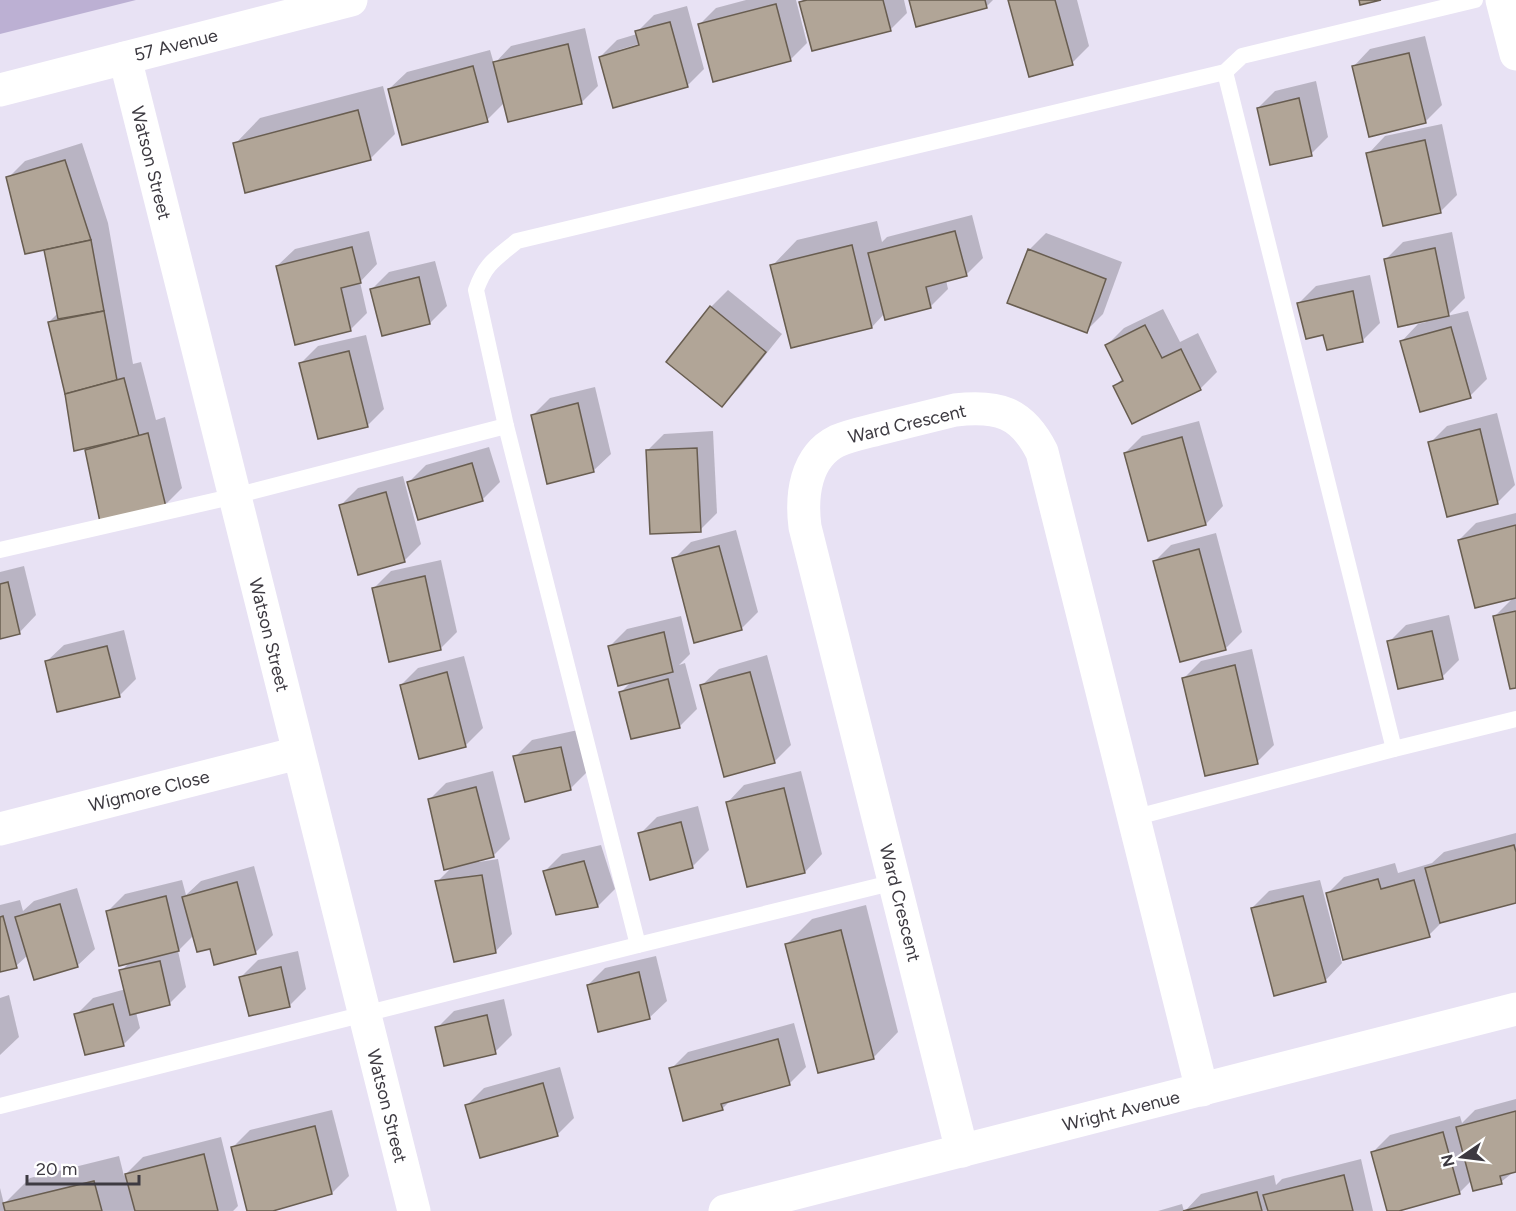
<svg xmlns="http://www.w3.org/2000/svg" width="1516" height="1211" viewBox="0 0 1516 1211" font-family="Figtree,sans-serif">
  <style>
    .green { fill: #bcb0d3 }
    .shadow { fill: #0003; fill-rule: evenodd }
    .building { fill: #b1a597; stroke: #685d50; stroke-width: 1.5 }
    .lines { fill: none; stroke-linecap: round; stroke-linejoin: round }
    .service { stroke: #fff; stroke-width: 16 }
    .minor { stroke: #fff; stroke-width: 33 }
    .tertiary { stroke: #fff; stroke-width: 33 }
    .labels { text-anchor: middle; stroke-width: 4.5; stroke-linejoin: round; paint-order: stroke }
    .street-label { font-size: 18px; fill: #3d3a41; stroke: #fff }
  </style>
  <rect width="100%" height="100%" fill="#e8e2f4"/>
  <path class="green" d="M0,0H136L0,34Z"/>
  <g class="shadow">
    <path d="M746,0H796L807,43L790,60L699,25L716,8Z"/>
    <path d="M803,0H904L907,13L890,30L801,2Z"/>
    <path d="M911,0H993L986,7Z"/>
    <path d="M1010,0H1077L1089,46L1072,63Z"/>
    <path d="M687,6L704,69L687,86L600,57L617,40L637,34V32L654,15ZM645,42L646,45L619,53V50Z"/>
    <path d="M585,28L598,86L581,103H504L487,120L389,89L407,72L490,50L494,64L511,46Z"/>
    <path d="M1425,36L1442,105L1425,122L1353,67L1370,49Z"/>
    <path d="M1316,81L1328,137L1311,154L1258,108L1275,91Z"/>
    <path d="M383,86L395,134L370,159L235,144L260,118Z"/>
    <path d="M1442,124L1457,195L1440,212L1368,154L1385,136Z"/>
    <path d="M82,143L108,223L133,364L141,362L156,420L165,417L182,488L165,505L101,520L86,448L66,394L49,322L58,313L45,248L8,178L25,161Z"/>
    <path d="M972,215L983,258L966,275L946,280L948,289L931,306L886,318L885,313L872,327L772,266L797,240L877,221L882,242L887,237Z"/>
    <path d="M369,231L377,264L360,282L367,313L350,330L277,266L295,249Z"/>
    <path d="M1452,232L1465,298L1447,316L1468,311L1487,379L1470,396L1401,342L1418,324L1426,322L1386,259L1403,242Z"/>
    <path d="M1046,233L1122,262L1103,314L1086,331L1029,250Z"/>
    <path d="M435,261L447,306L430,323L372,289L389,272Z"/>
    <path d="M1370,275L1380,323L1363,340L1328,348L1324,333L1299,303L1316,286Z"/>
    <path d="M728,290L782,334L739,388L722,405L711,307Z"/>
    <path d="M1163,309L1180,342L1198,333L1217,372L1200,389L1133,422L1115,386L1123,378L1107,345L1124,328Z"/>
    <path d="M366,335L384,409L367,426L301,363L318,346Z"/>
    <path d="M595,387L611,454L593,471L533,415L550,398Z"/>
    <path d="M1497,413L1515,485L1498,502L1448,515L1430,443L1447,426Z"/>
    <path d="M1199,421L1223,506L1206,524L1149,539L1125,453L1142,436Z"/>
    <path d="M713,431L717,513L700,530L647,451L664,434Z"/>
    <path d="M489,447L500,482L483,499L419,518L409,482L426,465Z"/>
    <path d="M403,476L421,544L404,561L341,505L358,488Z"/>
    <path d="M1516,513V686L1495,616L1515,596L1459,540L1476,523Z"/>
    <path d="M736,530L758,612L741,629L674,559L691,542Z"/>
    <path d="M1216,533L1242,632L1225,649L1154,562L1171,545Z"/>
    <path d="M441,560L457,632L440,649L374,588L391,571Z"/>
    <path d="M24,566L36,615L19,633L0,637V572Z"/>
    <path d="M1449,615L1459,660L1442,677L1389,642L1406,625Z"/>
    <path d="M681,616L690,654L679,665L685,663L697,709L680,726L632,738L621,692L632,681L610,646L627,629Z"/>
    <path d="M124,630L136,679L119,696L46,662L64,645Z"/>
    <path d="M1252,649L1274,745L1257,762L1184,678L1201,661Z"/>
    <path d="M767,655L791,745L774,762L701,686L719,669Z"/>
    <path d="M464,656L483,728L466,745L401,685L418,668Z"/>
    <path d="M578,730L587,772L570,789L515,757L532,740Z"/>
    <path d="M493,771L510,839L493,856L479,859V862L498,859L512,934L495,952L437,882L453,866L429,800L446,783Z"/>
    <path d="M801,771L822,854L805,872L748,886L727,803L744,785Z"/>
    <path d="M698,806L709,850L692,867L640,834L657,817Z"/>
    <path d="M1516,833V902L1443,921L1429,935L1327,894L1344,877L1395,863L1398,873L1432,863L1444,852Z"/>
    <path d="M601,845L615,889L598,906L545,871L562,854Z"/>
    <path d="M254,866L273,935L256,952L211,947L194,935L178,951L186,987L169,1004L136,1012L140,1028L123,1045L76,1015L93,998L126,989L121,971L130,962L108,911L125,894L182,880L186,895L201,881Z"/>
    <path d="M1320,880L1342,963L1325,981L1252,908L1269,891Z"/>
    <path d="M77,888L95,949L77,966L28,955L16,966L0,971V905L20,900L23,911L34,901Z"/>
    <path d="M866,905L898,1032L873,1058L787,944L812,919Z"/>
    <path d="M298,951L306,989L289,1006L241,977L258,960Z"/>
    <path d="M656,956L667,1001L649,1018L588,985L605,968Z"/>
    <path d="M9,995L19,1037L0,1055V998Z"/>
    <path d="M504,999L512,1035L495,1052L437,1028L454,1011Z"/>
    <path d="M794,1023L806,1067L789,1084L731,1100L722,1109L671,1069L688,1052Z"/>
    <path d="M560,1067L574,1118L557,1135L467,1105L484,1088Z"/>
    <path d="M1516,1099V1170L1501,1182L1472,1180L1459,1193L1389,1211L1373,1152L1390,1135L1460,1116L1462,1123L1475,1110Z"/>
    <path d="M332,1110L349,1176L332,1193L268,1211H249L233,1147L250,1130Z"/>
    <path d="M221,1137L238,1206L233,1211H0V1188L4,1204L30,1178L119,1156L124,1176L143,1157Z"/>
    <path d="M1361,1159L1373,1211H1185L1201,1194L1274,1175L1276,1185L1282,1179Z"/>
    <path d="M1182,1204L1184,1211H1158Z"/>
  </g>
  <g class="building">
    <path d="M807,0H883L891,31L812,51L799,2Z"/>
    <path d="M909,0H985L987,8L916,27Z"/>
    <path d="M1008,0H1055L1073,65L1029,77Z"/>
    <path d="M1359,0H1381L1360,5Z"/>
    <path d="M776,4L791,61L713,82L698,24Z"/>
    <path d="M670,22L688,87L613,108L599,57L639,45L635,31Z"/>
    <path d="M568,44L582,104L508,122L493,62Z"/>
    <path d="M1409,53L1426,123L1369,137L1352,66Z"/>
    <path d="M473,66L488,122L402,145L388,89Z"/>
    <path d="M1299,98L1312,156L1270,165L1257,108Z"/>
    <path d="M358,110L371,160L245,193L233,143Z"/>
    <path d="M1425,140L1441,213L1383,226L1366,153Z"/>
    <path d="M65,160L91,240L25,254L6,177Z"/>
    <path d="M955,231L967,276L926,287L931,308L885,320L868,253Z"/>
    <path d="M91,240L104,311L58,319L44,250Z"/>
    <path d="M852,245L872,328L791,348L770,265Z"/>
    <path d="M352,247L361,283L341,288L351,331L295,345L276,266Z"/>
    <path d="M1435,248L1449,316L1398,327L1384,259Z"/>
    <path d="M1028,249L1106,279L1087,333L1007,303Z"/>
    <path d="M419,277L430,324L382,336L370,289Z"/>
    <path d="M1353,291L1363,342L1327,350L1323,335L1306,339L1297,303Z"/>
    <path d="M710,306L766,352L722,407L666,362Z"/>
    <path d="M104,311L117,380L65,394L48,322Z"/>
    <path d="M1145,325L1162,358L1181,349L1201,390L1132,424L1113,386L1123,381L1105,345Z"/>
    <path d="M1451,327L1471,398L1420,412L1400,341Z"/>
    <path d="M349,351L368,427L318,439L299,363Z"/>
    <path d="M124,378L139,436L74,451L65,394Z"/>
    <path d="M578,403L594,472L547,484L531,415Z"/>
    <path d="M1480,429L1498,504L1447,517L1428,442Z"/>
    <path d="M148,433L166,507L100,522L85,450Z"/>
    <path d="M1182,437L1206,525L1148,541L1124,453Z"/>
    <path d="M697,448L701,532L650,534L646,450Z"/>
    <path d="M472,463L483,501L418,520L407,482Z"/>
    <path d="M386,492L405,562L358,575L339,505Z"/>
    <path d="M1516,525V598L1475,608L1458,540Z"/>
    <path d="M719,546L742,630L694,643L672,558Z"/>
    <path d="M1199,549L1226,650L1180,662L1153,561Z"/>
    <path d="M425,576L441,650L389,662L372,588Z"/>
    <path d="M8,582L20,634L0,639V584Z"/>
    <path d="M1516,611V688L1510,689L1493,616Z"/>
    <path d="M1432,631L1443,679L1398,689L1387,641Z"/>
    <path d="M664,632L673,672L618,686L608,646Z"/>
    <path d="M107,646L120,697L57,712L45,661Z"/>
    <path d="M1235,665L1258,764L1205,776L1182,678Z"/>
    <path d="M447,672L466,747L419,759L400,685Z"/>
    <path d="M750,672L775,763L724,777L700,685Z"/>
    <path d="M668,679L680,728L631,739L619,692Z"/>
    <path d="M561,747L571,790L525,802L513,756Z"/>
    <path d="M476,787L494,857L444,870L428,799Z"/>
    <path d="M784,788L805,873L747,887L726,802Z"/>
    <path d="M681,822L693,868L650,880L638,833Z"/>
    <path d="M1514,845L1516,852V903L1440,923L1425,868Z"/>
    <path d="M584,861L598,907L556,915L543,871Z"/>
    <path d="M482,875L496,953L454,962L435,881Z"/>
    <path d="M1378,879L1381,889L1414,880L1430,937L1343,960L1326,893Z"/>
    <path d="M237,882L256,954L214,965L210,949L197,952L182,897Z"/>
    <path d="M166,896L179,951L119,966L106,911Z"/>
    <path d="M1303,896L1326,982L1274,996L1251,908Z"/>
    <path d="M60,904L78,967L34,980L15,917Z"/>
    <path d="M3,916L17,968L0,972V917Z"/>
    <path d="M841,930L874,1059L818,1073L785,944Z"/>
    <path d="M160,961L170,1005L130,1015L119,970Z"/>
    <path d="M281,967L290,1007L249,1016L239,977Z"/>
    <path d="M639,972L650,1019L598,1032L587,985Z"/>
    <path d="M113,1004L124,1046L85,1055L74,1014Z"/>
    <path d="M487,1015L496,1054L444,1066L435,1027Z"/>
    <path d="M778,1039L790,1085L721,1104L723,1110L683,1121L669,1068Z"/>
    <path d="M543,1083L558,1136L480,1158L465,1105Z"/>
    <path d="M1516,1111V1172L1500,1176L1502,1184L1473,1191L1456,1127Z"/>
    <path d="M315,1126L332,1194L273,1211H247L231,1147Z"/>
    <path d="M1443,1132L1460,1194L1399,1211H1387L1371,1152Z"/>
    <path d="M204,1154L218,1211H135L125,1174Z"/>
    <path d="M1344,1175L1353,1211H1268L1263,1195Z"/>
    <path d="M94,1181L102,1211H5L3,1203Z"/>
    <path d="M1257,1192L1262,1211H1183Z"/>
  </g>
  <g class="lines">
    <g class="service">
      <path d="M1225,72L1394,749"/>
      <path d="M0,550L235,496L506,426"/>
      <path d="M1133,818L1394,749L1516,719"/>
      <path d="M638,945L506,426L476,290C485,264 495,259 517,241L1225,72L1242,56L1475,0"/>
      <path d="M0,1106L638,945L895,882"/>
    </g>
    <g class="minor">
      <path d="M1502,0L1516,54"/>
      <path d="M125,58L414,1211"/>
      <path d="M0,829L298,753"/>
      <path d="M962,1151L805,527C801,496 805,457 837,441C851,435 867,432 882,428C906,422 931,416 955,410C998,405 1022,412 1042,452L1202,1090"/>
      <path d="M725,1211L1516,1009"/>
    </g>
    <path class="tertiary" d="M0,90L351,0"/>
  </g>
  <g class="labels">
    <g class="street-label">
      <text transform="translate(176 45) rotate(-14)" y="6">57 Avenue</text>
      <text transform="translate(151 163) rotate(76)" y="6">Watson Street</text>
      <text transform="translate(907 424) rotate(-13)" y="6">Ward Crescent</text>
      <text transform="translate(269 635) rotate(76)" y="6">Watson Street</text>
      <text transform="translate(149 791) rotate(-14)" y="6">Wigmore Close</text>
      <text transform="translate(900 903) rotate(76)" y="6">Ward Crescent</text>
      <text transform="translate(387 1106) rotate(76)" y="6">Watson Street</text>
      <text transform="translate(1121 1111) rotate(-14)" y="6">Wright Avenue</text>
    </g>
  </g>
  <g transform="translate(1462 1157) rotate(256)" stroke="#ffffff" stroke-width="4.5" paint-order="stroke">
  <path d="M0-4.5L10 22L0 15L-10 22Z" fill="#3d3a41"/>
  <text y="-9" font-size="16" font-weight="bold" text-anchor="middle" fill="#3d3a41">N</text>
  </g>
  <path d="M27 1175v9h112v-9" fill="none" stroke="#3d3a41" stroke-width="3"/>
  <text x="36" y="1175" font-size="18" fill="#3d3a41" stroke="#ffffff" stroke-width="4.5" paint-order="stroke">20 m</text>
</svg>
